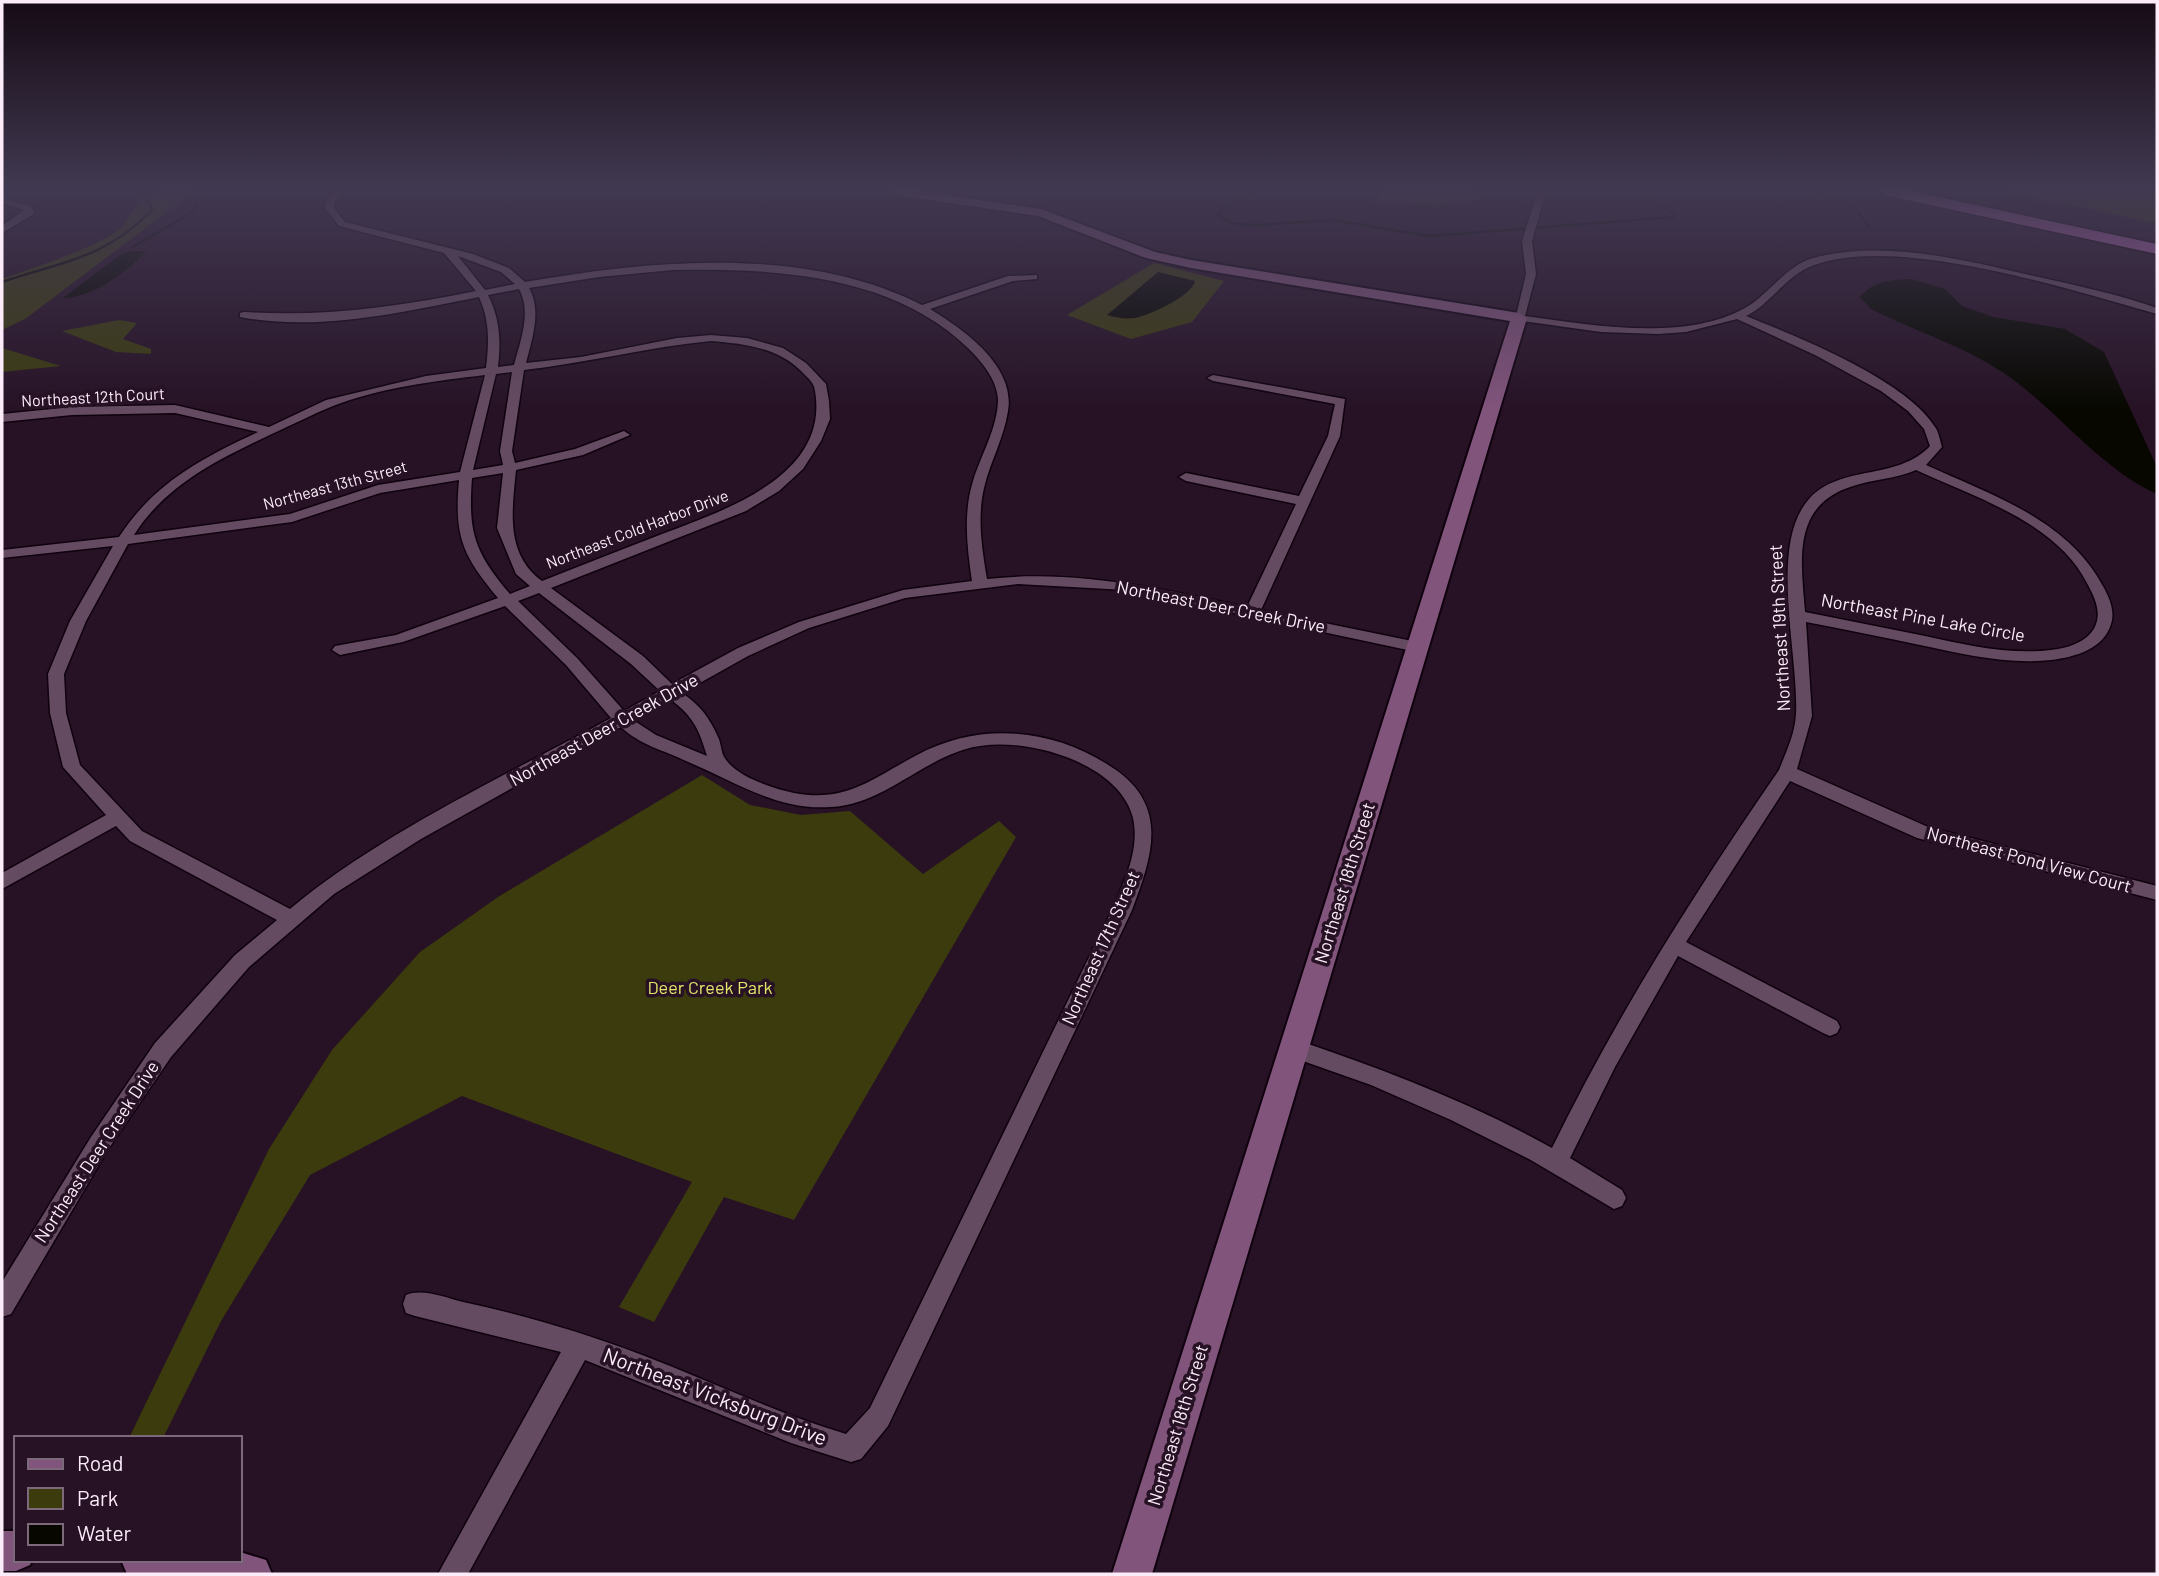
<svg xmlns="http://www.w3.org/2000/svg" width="2159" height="1576" viewBox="0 0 2159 1576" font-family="Barlow,sans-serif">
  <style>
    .green { fill: #3b3b0e }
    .water { fill: #070700 }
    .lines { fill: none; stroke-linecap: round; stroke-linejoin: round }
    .stream { stroke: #070700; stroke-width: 2.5 }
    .street-casing { stroke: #0f010e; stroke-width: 3 }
    .secondary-casing { stroke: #0f010e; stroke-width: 4 }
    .highway-casing { stroke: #0f010e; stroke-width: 3 }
    .street { fill: #654b61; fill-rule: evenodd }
    .secondary { fill: #81547b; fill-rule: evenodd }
    .highway { fill: #c169b8; fill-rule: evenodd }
    .labels { text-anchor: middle; stroke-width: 7; stroke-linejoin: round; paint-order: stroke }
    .far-street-label { font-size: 16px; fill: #fcecf9; stroke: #271225 }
    .street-label { font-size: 18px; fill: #fcecf9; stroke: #271225 }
    .park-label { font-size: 18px; fill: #e3e669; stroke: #271225 }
    .near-street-label { font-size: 21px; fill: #fcecf9; stroke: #271225 }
  </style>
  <rect width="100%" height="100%" fill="#271225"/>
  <g class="green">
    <path d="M147,191H195L25,319L2,330V279C30,269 102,246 122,227C128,221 139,200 147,191Z"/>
    <path d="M1383,191H1471L1481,199L1437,205L1375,201Z"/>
    <path d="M2003,191H2157V223Z"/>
    <path d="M1154,263L1224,281L1192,322L1131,339L1067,315Z"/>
    <path d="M119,320L137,323L123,339L151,349V354L116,352L62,331Z"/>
    <path d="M2,348L61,366L2,372Z"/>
    <path d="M702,775L750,805L801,815L850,811L923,874L999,821L1016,837L794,1220L724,1197L654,1322L619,1307L692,1182L462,1096L310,1175L221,1321L163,1438H129L269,1149L332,1050L420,952L498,897Z"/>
  </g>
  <g class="water">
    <path d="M132,251H146C128,272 92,298 63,298L120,255Z"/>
    <path d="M1158,272L1195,281C1193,295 1150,315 1135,318C1126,319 1116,318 1107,315Z"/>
    <path d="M1912,279L1945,289L1962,306L1993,317L2065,329L2104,352L2157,467V494C2102,469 2063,417 2015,381C1972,348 1918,333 1871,309L1860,297C1874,280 1891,280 1912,279Z"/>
  </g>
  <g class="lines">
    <g class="stream">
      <path d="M1253,191L1224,207L1218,216L1235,224L1259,225L1332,220L1430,236L1674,217V213L1650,200L1647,195L1653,191"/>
      <path d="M1815,191L1856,209L1869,227"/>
      <path d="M133,247L196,210V202L204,191"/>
      <path d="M2,282C63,261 103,260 152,210L148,200L155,191"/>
    </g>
    <g class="street-casing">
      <g id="street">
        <path d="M334,191H343L335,200L334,208L345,222L473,254L509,268L525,282C650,260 805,245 922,305L1008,276L1037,275V279L1013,281L930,309C963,329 1016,366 1008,411C1004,438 990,462 984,488C977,518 982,549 987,579C1075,569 1161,589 1247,607L1296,504L1186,481L1179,477L1186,473L1299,496L1328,436L1335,404L1213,381L1207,378L1213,375L1345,399L1340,436L1261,610L1417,642L1425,647L1417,652L1126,590L1018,584L905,598L809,628L748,656L682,693C700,705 709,717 718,737C721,743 721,751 724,757C736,777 772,788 794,793C847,803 873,778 917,755C980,721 1054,728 1113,768C1170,806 1152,857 1132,910L888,1426L861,1459L851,1462L791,1443L585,1360L468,1574H438L561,1352L415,1316L406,1313L403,1304L406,1295C423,1288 446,1298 463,1302C524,1315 584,1333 642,1355C710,1381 776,1413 846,1434L870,1408L1112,910C1124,882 1140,850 1133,818C1119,760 1016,733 966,749C918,763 881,805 831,807C777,811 734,781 686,761C663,750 640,745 621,727L421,839L334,894L249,967L171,1057L107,1151L11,1314L2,1317V1282L91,1137L155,1043L235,955L277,920L130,841L116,826L2,889V873L106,815L63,767L50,713L48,674L70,621L113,546L2,558V550L119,537C154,483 202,458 258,432L175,413L72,415L2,422V414L72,407L175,405L269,427L326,400L426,376L486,368C489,343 490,321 479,297C403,312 318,332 240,317V313L244,312C323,317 398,307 476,291L444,253L339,226L325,208L326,200ZM458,256L501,272L515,284L485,290ZM673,270C773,268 893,274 969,349C982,362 997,380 998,399C998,427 981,455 973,481C963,513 967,548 972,581L903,590L799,622L738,648L672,684L643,656L551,588L746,511L779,491L803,469L821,441L830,419L829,401L826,384L806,363L783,348L747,338L711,335L677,338L581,357L526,363C532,339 542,311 529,288L599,277ZM519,289C532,312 520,342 514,365L498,367C501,341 500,319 488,295ZM711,341C745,344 779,347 804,374C810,380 814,383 815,391C830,478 719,512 657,536C618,551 580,566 542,581C505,554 512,511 516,470L583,455L630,435L624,431L575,449L515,463L512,451L524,370C587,363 648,347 711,341ZM512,372L500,451L503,465L473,470L496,374ZM485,375L460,472L378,485L290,514L134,535C166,484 221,458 274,433C294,424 313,414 333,406C379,388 435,381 485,375ZM503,473L497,528L516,574L530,586L510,594C474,552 468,532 472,478ZM459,480C454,536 462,555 498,598L396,635L335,646L332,650L340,655L403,642L505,606L566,665L611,718C507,775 381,833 290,909L142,831L80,765L66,713L64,674L86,621L128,544L292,522L380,493ZM539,593L631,664L660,691L624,711L577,658L518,601ZM670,699C693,716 699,729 707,756L656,735L633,720Z"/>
        <path d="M1538,191H1546L1532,241L1536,274L1525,316C1591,325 1684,342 1745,308C1770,294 1784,267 1813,258C1885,239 1963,260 2034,276C2075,285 2117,294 2157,308V314C2071,290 1898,234 1814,265C1786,275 1772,303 1746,316C1798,337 1905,379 1935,427C1939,432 1940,441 1942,447L1926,465C1992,495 2069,520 2104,588C2110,599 2115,612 2111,624C2104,649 2075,657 2051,660C2008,665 1963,654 1920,645C1882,637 1844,629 1806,622L1812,716L1797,769L1928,827L2157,886V900L1917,838L1790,781L1686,942L1837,1021L1840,1027L1837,1033L1830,1036L1823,1033L1678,956L1615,1067L1570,1158L1622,1190L1626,1198L1622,1206L1614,1209L1529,1159L1451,1120L1371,1085L1286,1055L1283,1048L1286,1041L1294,1039C1382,1069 1470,1102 1552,1148C1617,1015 1695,892 1779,770C1786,752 1795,734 1796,714C1799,654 1768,545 1809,499C1840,464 1897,481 1930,446L1924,429L1908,411L1881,391L1815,355L1737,319L1686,332L1658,334L1601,332L1515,320L1526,274L1522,241ZM1916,470C1976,498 2057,522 2088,585C2094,596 2100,609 2097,621C2092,641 2069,648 2051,650C2009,655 1966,645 1925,636C1885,628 1845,620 1805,612C1801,560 1791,505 1853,486C1874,479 1896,479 1916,470Z"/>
        <path d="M2,197L32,207L34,214L2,233V226L24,210L2,203Z"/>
      </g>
    </g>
    <g class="secondary-casing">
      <g id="secondary">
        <path d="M890,191H919L1041,209L1155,252L1191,260L1519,313L1527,318L1152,1574H1112L1510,321L1191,268L1146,258L1038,216L896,195Z"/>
        <path d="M2,1531H16V1560H32L30,1565L16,1571H2Z"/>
        <path d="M240,1552L266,1560L272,1574H127L121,1560H240Z"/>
      </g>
    </g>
    <g class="highway-casing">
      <path id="highway" d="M1881,191H1910L2157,244V254L1889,196Z"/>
    </g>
    <use href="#street" class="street"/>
    <use href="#secondary" class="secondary"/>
    <use href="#highway" class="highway"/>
  </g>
  <linearGradient id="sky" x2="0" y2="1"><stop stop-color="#150a14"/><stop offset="0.46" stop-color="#413951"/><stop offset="1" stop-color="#413951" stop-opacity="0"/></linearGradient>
  <rect width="2159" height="411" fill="url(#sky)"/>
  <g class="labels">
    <g class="far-street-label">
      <text transform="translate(93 397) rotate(-3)" y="6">Northeast 12th Court</text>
      <text transform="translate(335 485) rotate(-15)" y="6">Northeast 13th Street</text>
      <text transform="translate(637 529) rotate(-21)" y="6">Northeast Cold Harbor Drive</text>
    </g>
    <g class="street-label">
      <text transform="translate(1221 607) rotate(11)" y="6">Northeast Deer Creek Drive</text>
      <text transform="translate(1923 618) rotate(10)" y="6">Northeast Pine Lake Circle</text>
      <text transform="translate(1780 628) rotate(-93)" y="6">Northeast 19th Street</text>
      <text transform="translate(604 730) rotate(-29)" y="6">Northeast Deer Creek Drive</text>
      <text transform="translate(2029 860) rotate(15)" y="6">Northeast Pond View Court</text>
      <text transform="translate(1345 883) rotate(-73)" y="6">Northeast 18th Street</text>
      <text transform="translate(1101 948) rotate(-66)" y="6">Northeast 17th Street</text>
      <text transform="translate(97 1152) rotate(-57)" y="6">Northeast Deer Creek Drive</text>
      <text transform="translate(1178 1425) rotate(-73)" y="6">Northeast 18th Street</text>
    </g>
    <g class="park-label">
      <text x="710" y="994">Deer Creek Park</text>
    </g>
    <g class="near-street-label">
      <text transform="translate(715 1397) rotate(21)" y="7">Northeast Vicksburg Drive</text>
    </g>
  </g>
  <rect width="2159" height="1576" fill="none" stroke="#fcecf9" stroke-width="7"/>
  <rect x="14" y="1436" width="228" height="126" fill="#271225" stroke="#7c697a" stroke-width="2"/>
  <rect x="28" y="1459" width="35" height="10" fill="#81547b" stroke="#7c697a" stroke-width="2"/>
  <text x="77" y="1471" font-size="21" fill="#fcecf9">Road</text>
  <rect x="28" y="1488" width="35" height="21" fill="#3b3b0e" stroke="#7c697a" stroke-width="2"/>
  <text x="77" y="1506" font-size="21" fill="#fcecf9">Park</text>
  <rect x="28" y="1524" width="35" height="21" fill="#070700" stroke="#7c697a" stroke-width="2"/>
  <text x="77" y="1541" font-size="21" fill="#fcecf9">Water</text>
</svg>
